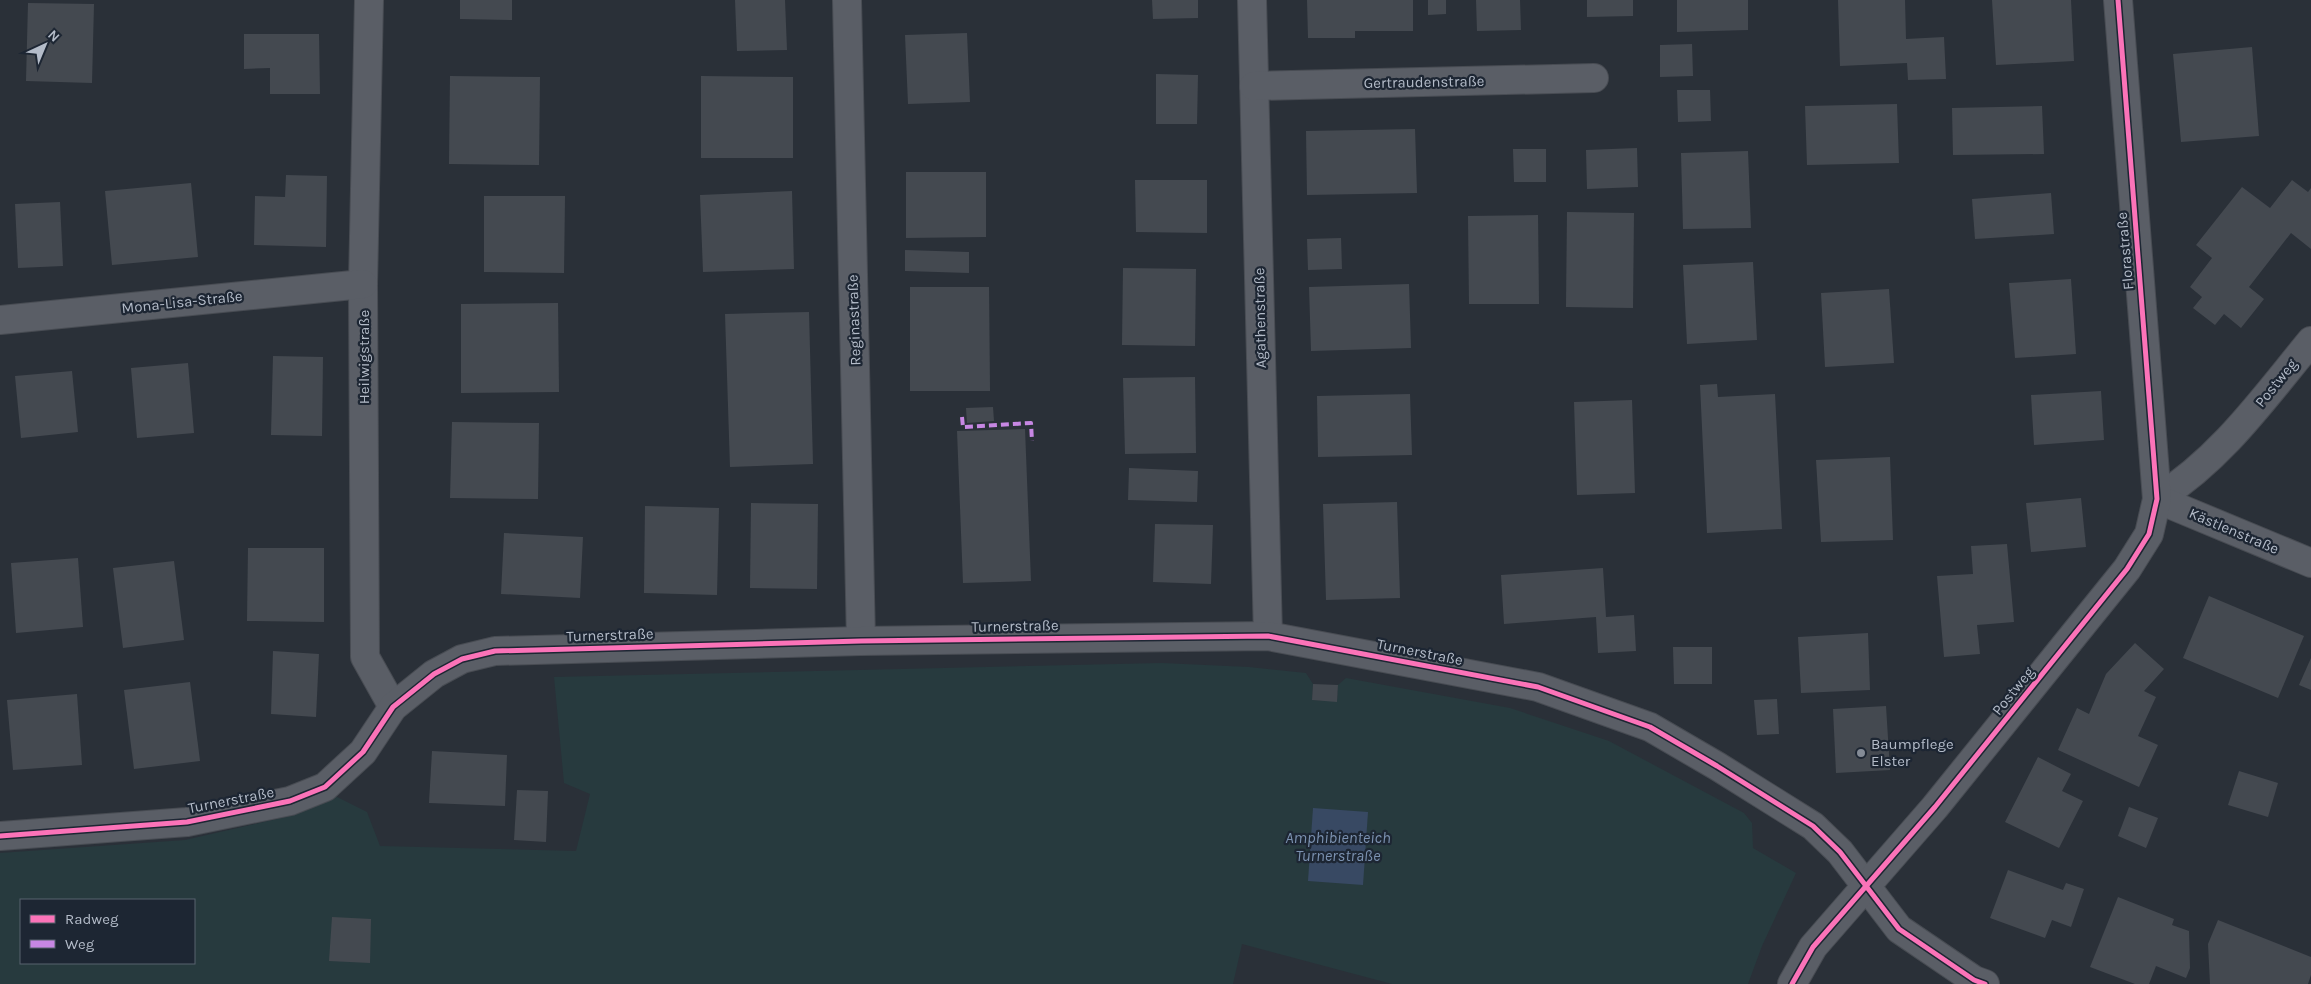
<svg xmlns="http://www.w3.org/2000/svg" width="2311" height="984" viewBox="0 0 2311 984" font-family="Karla,sans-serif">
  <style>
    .green { fill: #273a3e; fill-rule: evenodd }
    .water { fill: #384963 }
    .building { fill: #444950 }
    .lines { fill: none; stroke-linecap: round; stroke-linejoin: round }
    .minor-casing { stroke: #484c53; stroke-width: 30 }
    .tertiary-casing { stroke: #484c53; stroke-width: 30 }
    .minor { stroke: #5a5e66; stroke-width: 28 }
    .tertiary { stroke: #5a5e66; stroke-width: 28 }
    .quiet { stroke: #c787e3; stroke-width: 4; stroke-dasharray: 8 4; stroke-linecap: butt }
    .cycleway-casing { stroke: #1d2633; stroke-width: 8 }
    .cycleway { stroke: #fb73b8; stroke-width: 5 }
    .poi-dot { fill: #848b96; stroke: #1d2633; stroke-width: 2 }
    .labels { text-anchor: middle; stroke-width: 4.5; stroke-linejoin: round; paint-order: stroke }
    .street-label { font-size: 15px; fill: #b4bcc9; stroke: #1d2633 }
    .poi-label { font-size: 15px; fill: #b4bcc9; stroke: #1d2633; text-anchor: start }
    .water-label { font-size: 16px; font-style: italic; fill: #7c92b1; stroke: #1d2633 }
  </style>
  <rect width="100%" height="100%" fill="#2a3038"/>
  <path class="green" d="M1162,663L1249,667L1306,673L1313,684L1312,700L1337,701L1338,685L1346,678L1510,708L1609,741L1744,813L1752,823L1753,848L1796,873L1762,946L1748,984H1392L1242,944L1233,984H0V853L185,840L294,815L333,795L367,812L380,846L576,851L590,794L564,783L554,677ZM21,900H194V963H21Z"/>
  <path class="water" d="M1313,808L1368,812L1363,885L1308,881Z"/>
  <g class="building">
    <path d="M460,0H512V20L460,19Z"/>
    <path d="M735,0H785L787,50L737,51Z"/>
    <path d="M1152,0H1198V18L1153,19Z"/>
    <path d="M1307,0H1413V31H1355V38H1308Z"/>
    <path d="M1428,0H1446V14L1428,15Z"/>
    <path d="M1476,0H1520L1521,30L1477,31Z"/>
    <path d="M1587,0H1633V16L1587,17Z"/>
    <path d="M1677,0H1748V30L1677,32Z"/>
    <path d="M1838,0H1905L1906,39L1944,37L1946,79L1908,80L1907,63L1840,66Z"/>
    <path d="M1992,0H2071L2074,61L1996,65Z"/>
    <path d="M28,3L94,4L92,83L26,81Z"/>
    <path d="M967,33L970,102L908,104L905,35Z"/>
    <path d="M244,34H319L320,94H270V68L244,69Z"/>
    <path d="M1692,44L1693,76L1660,77V45Z"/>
    <path d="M2252,47L2259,136L2181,142L2173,54Z"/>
    <path d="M1156,74L1198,75L1197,124H1156Z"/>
    <path d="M450,76L540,77L539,165L449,164Z"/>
    <path d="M701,76L793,77V158H701Z"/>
    <path d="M1677,90H1710L1711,121L1678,122Z"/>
    <path d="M1897,104L1899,163L1807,165L1805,106Z"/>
    <path d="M2042,106L2044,154L1953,155L1952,108Z"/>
    <path d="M1415,129L1417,193L1307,195L1306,131Z"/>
    <path d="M1637,148L1638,187L1587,189L1586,150Z"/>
    <path d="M1513,149H1546V182H1514Z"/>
    <path d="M1748,151L1751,228L1683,229L1681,153Z"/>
    <path d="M906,172H986V237L906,238Z"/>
    <path d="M286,175L327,176L326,247L254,245L255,196L285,197Z"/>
    <path d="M1135,180H1207V233L1136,232Z"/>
    <path d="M2292,180L2308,192L2311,188V249L2291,233L2249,287L2264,299L2241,328L2224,314L2215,325L2193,308L2202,297L2190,287L2212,258L2196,245L2242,187L2270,208Z"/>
    <path d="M191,183L198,257L112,265L105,191Z"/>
    <path d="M792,191L794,269L703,272L700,195Z"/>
    <path d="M2051,193L2054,234L1975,239L1972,199Z"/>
    <path d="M484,196H565L564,273L484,272Z"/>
    <path d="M60,202L63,266L18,268L15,204Z"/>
    <path d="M1567,212L1634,213L1633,308L1566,307Z"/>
    <path d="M1538,215L1539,304H1469L1468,216Z"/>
    <path d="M1341,238L1342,269L1308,270L1307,239Z"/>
    <path d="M905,250L969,252V273L905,271Z"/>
    <path d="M1753,262L1757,340L1687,344L1683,265Z"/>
    <path d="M1123,268L1196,269L1195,346L1122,345Z"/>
    <path d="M2071,279L2076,354L2015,358L2009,283Z"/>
    <path d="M1409,284L1411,348L1311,351L1309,287Z"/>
    <path d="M910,287H989L990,391H910Z"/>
    <path d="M1889,289L1894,363L1825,367L1821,293Z"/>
    <path d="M558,303L559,392L461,393V304Z"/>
    <path d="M809,312L813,464L730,467L725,314Z"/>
    <path d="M273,356L323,357L322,436L271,435Z"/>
    <path d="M188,363L194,433L137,438L131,368Z"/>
    <path d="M72,371L78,432L21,438L15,376Z"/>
    <path d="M1195,377L1196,453L1125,454L1123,378Z"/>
    <path d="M1717,384L1718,397L1775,394L1782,529L1707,533L1700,385Z"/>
    <path d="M2101,391L2104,440L2034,445L2031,395Z"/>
    <path d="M1410,394L1412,455L1318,457L1317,396Z"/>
    <path d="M1632,400L1635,493L1577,495L1574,402Z"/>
    <path d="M993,407L994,421L967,423L966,408Z"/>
    <path d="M452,422L539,423L538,499L450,498Z"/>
    <path d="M1025,429L1031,581L963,583L957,431Z"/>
    <path d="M1890,457L1893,540L1821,542L1816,460Z"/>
    <path d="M1129,468L1198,471L1197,502L1128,500Z"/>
    <path d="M2081,498L2086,547L2031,552L2026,503Z"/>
    <path d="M1397,502L1400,598L1326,600L1323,504Z"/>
    <path d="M751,503L818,504L817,589L750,588Z"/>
    <path d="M645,506L719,508L717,595L644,593Z"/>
    <path d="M1155,524L1213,525L1211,584L1153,582Z"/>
    <path d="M504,533L583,537L580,598L501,594Z"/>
    <path d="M2007,544L2014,622L1977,625L1980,654L1944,657L1937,576L1973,574L1971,546Z"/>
    <path d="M248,548H324V622L247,621Z"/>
    <path d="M78,558L83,627L16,633L11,563Z"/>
    <path d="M174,561L184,640L123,648L113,568Z"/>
    <path d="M1603,568L1606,617L1634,615L1636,651L1598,653L1596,617L1504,624L1501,575Z"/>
    <path d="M2209,596L2304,636L2278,698L2183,658Z"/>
    <path d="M1868,633L1870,690L1801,693L1798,637Z"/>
    <path d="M2135,643L2164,669L2144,691L2156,697L2138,736L2158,745L2139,787L2058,750L2077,708L2089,714L2106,674Z"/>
    <path d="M1673,647H1712V684H1674Z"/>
    <path d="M273,651L319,654L316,717L271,714Z"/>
    <path d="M2311,658V690L2299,685Z"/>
    <path d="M190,682L200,761L134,769L124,690Z"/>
    <path d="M1313,684L1338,685L1337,702L1312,700Z"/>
    <path d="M77,694L82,765L13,770L7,700Z"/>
    <path d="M1777,699L1779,734L1757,735L1754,700Z"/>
    <path d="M1886,706L1890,770L1836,773L1833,709Z"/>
    <path d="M432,751L507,755L505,806L429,803Z"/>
    <path d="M2038,757L2071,774L2062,791L2083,801L2059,848L2005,822Z"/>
    <path d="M2239,771L2278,783L2268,817L2228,805Z"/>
    <path d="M517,790L548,791L546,842L514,840Z"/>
    <path d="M2129,807L2158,818L2146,848L2118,836Z"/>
    <path d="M2008,870L2063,890L2066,883L2084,889L2071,927L2052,920L2045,938L1990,918Z"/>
    <path d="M2118,897L2174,919L2172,925L2189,931L2190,968L2186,978L2156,966L2149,984H2135L2090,967Z"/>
    <path d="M332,917L371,919L370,963L329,961Z"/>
    <path d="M2218,920L2311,957V975L2308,984H2210L2208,944Z"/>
  </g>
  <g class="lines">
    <g class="minor-casing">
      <g id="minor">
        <path d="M369,0L363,284L365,657L393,707"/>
        <path d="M847,0L861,641"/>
        <path d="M1252,0L1268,636"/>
        <path d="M1254,86L1594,78"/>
        <path d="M0,320L363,284"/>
        <path d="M2157,499C2221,459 2264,398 2311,341"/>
        <path d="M2157,499L2311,563"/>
        <path d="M0,836L187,822L290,801L325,787L363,752L393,707L434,674L462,659L495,651L861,641L1268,636L1538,687L1650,727L1717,766L1813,826L1840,852L1899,929L1974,980L1985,984"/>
      </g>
    </g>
    <g class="tertiary-casing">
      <path id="tertiary" d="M1792,984L1813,947L1935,807L2127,569L2149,534L2157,499L2118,0"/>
    </g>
    <use href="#minor" class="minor"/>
    <use href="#tertiary" class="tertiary"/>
    <path class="quiet" d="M962,417L963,427L1031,423L1032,441"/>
    <g class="cycleway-casing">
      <g id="cycleway">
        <path d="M0,836L187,822L290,801L325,787L363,752L393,707L434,674L462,659L495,651L861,641L1268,636L1538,687L1650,727L1717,766L1813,826L1840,852L1899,929L1974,980L1985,984"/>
        <path d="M1792,984L1813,947L1935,807L2127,569L2149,534L2157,499L2118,0"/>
      </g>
    </g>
    <use href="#cycleway" class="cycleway"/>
  </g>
  <circle class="poi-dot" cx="1861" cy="753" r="5"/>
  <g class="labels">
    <g class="street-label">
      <text transform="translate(1424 82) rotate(-1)" y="5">Gertraudenstraße</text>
      <text transform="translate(2125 251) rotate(-95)" y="5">Florastraße</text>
      <text transform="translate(182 302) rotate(-6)" y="5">Mona-Lisa-Straße</text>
      <text transform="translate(1260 318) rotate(-91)" y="5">Agathenstraße</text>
      <text transform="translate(854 320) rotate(-92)" y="5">Reginastraße</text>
      <text transform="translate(364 357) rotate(-90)" y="5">Heilwigstraße</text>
      <text transform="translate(2276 383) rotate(-51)" y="5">Postweg</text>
      <text transform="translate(2234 531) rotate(23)" y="5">Kästlenstraße</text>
      <text transform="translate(1015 626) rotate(-1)" y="5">Turnerstraße</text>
      <text transform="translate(610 635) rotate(-2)" y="5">Turnerstraße</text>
      <text transform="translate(1420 652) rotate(11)" y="5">Turnerstraße</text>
      <text transform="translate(2013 691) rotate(-51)" y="5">Postweg</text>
      <text transform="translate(231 800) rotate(-11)" y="5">Turnerstraße</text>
    </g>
    <g class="poi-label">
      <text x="1871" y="749">Baumpflege<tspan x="1871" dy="17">Elster</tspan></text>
    </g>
    <g class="water-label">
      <text x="1338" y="843">Amphibienteich<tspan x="1338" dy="18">Turnerstraße</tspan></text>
    </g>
  </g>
  <rect x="20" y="899" width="175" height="65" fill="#1d2633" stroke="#59626f"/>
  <rect x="30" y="915" width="25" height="8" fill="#fb73b8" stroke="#59626f"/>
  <text x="65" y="924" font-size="15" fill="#b4bcc9">Radweg</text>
  <rect x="30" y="940" width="25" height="8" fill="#c787e3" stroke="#59626f"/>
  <text x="65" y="949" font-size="15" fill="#b4bcc9">Weg</text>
  <g transform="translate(45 45) rotate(44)" stroke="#1d2633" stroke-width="4" paint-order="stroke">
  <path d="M0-4L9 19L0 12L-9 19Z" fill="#b4bcc9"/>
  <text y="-8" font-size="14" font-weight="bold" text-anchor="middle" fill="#b4bcc9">N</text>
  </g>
</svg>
